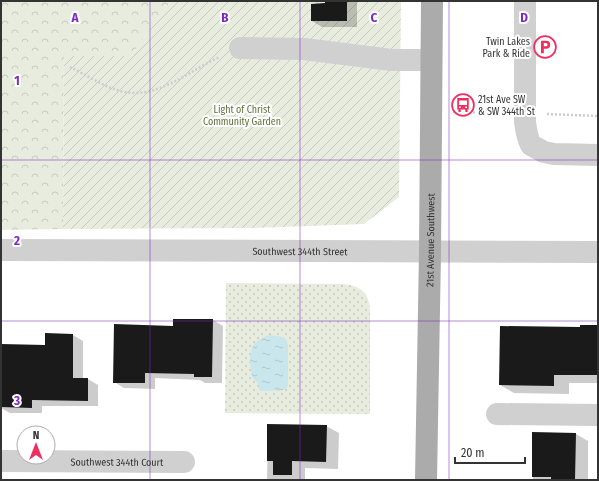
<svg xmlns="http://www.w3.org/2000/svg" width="599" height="481" viewBox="0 0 599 481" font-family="'Fira Sans Condensed',sans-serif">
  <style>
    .grass { fill: url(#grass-dots) }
    .forest { fill: url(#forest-crowns) }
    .garden { fill: url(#garden-furrows) }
    .water { fill: url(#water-ripples) }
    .shadow { fill: #0003 }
    .building { fill: #1a1a1a }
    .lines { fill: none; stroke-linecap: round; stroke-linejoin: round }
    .path { stroke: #cdcdcd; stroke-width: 2.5; stroke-dasharray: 2 2; stroke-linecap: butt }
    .minor { stroke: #d0d0d0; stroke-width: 22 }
    .major { stroke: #ababab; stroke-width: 22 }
    .grid { fill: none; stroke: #7b2cbf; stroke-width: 1; stroke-opacity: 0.55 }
    .labels { text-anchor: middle; stroke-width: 4; stroke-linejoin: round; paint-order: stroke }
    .poi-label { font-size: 10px; fill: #333; stroke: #fff; text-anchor: end }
    .park-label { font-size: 10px; fill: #5e723d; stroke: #fff }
    .street-label { font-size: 10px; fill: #333; stroke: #fff }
    .grid-label { font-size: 13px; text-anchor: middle; font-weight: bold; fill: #7b2cbf; stroke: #fff; stroke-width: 4; stroke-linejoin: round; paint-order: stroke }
  </style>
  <defs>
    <pattern id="grass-dots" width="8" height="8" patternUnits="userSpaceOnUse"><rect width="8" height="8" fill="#e8ecde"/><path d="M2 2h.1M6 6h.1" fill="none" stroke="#c7cbbf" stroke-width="1.8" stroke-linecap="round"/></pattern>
    <pattern id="forest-crowns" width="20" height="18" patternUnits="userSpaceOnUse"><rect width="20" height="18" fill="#e8ecde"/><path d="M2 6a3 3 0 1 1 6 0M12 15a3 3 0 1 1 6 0" fill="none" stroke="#c7cbbf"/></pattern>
    <pattern id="garden-furrows" width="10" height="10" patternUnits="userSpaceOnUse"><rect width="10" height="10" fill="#e8ecde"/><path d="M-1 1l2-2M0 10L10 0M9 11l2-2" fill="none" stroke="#c7cbbf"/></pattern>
    <pattern id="water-ripples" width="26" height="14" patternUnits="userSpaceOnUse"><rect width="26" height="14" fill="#cae6ed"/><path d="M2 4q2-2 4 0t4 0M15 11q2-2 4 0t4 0" fill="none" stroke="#aec6cc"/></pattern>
  </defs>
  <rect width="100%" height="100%" fill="#fff"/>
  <path class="grass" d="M226,283L344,284C361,286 369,293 370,310V414L225,413Z"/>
  <path class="forest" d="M1,1H171L131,56L64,57L63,229L1,230Z"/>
  <path class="garden" d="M171,1H401L399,197L364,224L251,228L63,229L64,56H131Z"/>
  <path class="water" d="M269,335L284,337L287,341L288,345V386L287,388L283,390L261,391L259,390L258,383L252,378C249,357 246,343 269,335Z"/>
  <g class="shadow">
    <path d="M326,1H357V27H322L312,21L326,4Z"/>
    <path d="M213,320L223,326L222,383H205L200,380L155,378V389L124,388L114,382L174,327Z"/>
    <path d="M598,326V383H569V394L514,393L500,385L581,328Z"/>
    <path d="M73,335L83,341V379H88L98,385V406H42V413H10L1,408V345L46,346Z"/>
    <path d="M268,425L326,426L339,433L338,469L305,468V480H267Z"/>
    <path d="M533,433L576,434L588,441V480H533Z"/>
  </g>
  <g class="building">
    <path d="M325,1H347V21H311V4L325,3Z"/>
    <path d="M173,319H213L212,377H194V374L145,373V383H113L114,324L173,326Z"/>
    <path d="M580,325H598V375H554V386L499,385L500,326L580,327Z"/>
    <path d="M45,333L73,334V378H88V401L32,400V408L1,407V344L45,345Z"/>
    <path d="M267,424L327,425L326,462L292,461V475H273V461H267Z"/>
    <path d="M532,432L576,433L575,480H551V477H532Z"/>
  </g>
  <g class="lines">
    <g class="path">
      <path d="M70,67C86,75 103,86 120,91C157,101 189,70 220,57"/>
      <path d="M453,112L502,113"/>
      <path d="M547,114L598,116"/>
    </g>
    <g class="minor">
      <path d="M525,1V122C526,130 527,138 531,145L544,152L554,154L598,155"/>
      <path d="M240,48L304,49L392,60H431"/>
      <path id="s1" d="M1,250L598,252"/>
      <path d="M497,414L598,415"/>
      <path id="s2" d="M1,461L184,462"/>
    </g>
    <path class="major" id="s3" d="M426,480L430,252L432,1"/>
  </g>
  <path class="grid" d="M150,1V480M300,1V480M449,1V480M1,160H598M1,321H598"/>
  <defs>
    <g id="parking-ring" transform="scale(1.15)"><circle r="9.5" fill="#fff" stroke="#ee305f" stroke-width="1.5"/><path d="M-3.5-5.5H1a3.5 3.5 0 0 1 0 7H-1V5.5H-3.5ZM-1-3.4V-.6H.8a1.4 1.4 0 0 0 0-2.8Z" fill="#ee305f"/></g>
    <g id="bus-ring" transform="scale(1.15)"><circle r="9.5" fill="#fff" stroke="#ee305f" stroke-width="1.5"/><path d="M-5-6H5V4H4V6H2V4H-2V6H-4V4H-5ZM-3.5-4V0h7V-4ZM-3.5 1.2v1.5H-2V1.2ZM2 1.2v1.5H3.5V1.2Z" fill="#ee305f"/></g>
  </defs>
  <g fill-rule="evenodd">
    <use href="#parking-ring" x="545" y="47"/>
    <use href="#bus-ring" x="463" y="105"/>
  </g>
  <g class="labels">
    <g class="poi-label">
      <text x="530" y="45">Twin Lakes<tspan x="530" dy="12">Park &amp; Ride</tspan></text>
      <text x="478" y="103" text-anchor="start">21st Ave SW<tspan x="478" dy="12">&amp; SW 344th St</tspan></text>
    </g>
    <g class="park-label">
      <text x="242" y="113">Light of Christ<tspan x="242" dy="12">Community Garden</tspan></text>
    </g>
    <g class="street-label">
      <text dy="4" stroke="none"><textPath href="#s3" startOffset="240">21st Avenue Southwest</textPath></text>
      <text dy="4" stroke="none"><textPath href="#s1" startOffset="299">Southwest 344th Street</textPath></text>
      <text dy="4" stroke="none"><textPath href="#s2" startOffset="116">Southwest 344th Court</textPath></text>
    </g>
  </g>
  <g class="grid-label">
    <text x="75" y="22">A</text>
    <text x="225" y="22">B</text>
    <text x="374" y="22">C</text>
    <text x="524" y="22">D</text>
    <text x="17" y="85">1</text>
    <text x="17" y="245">2</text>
    <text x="17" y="405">3</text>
  </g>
  <rect width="599" height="481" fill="none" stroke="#333333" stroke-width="4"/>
  <g transform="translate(36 445)"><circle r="19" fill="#ffffff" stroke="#adadad"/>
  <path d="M0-3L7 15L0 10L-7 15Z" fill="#ee305f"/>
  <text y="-6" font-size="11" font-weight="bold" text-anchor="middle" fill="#333333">N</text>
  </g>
  <path d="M455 457v6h70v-6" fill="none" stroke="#333333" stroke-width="2"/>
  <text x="461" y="457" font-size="12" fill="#333333" stroke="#ffffff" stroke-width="3" paint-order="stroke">20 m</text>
</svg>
